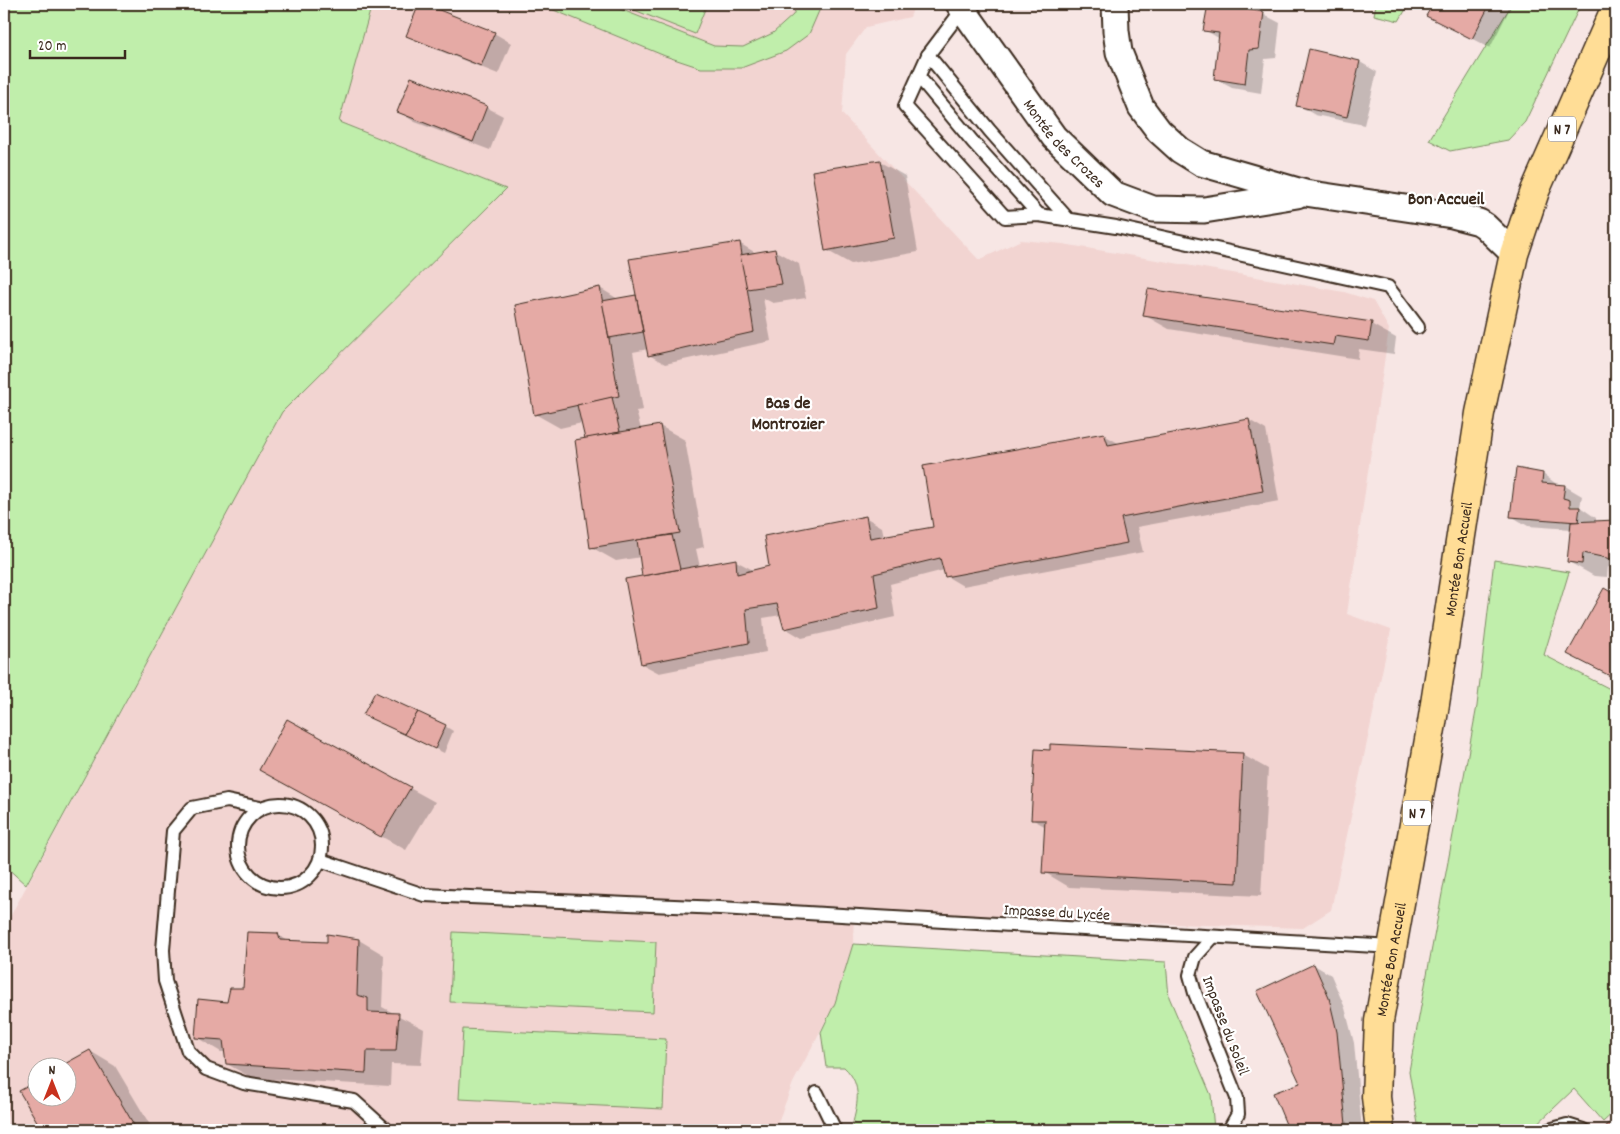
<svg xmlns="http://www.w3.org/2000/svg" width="1620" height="1134" viewBox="0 0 1620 1134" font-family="Dekko,sans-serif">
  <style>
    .built { fill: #f2d4d1; fill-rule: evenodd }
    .green { fill: #c0eeab; stroke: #7e8c64 }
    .shadow { fill: #0003 }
    .building { fill: #e5aaa5; stroke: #3b2a1e }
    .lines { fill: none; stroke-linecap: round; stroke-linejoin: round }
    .lane-casing { stroke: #3b2a1e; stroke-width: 16 }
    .street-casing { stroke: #3b2a1e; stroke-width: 29 }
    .primary-casing { stroke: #3b2a1e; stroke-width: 31 }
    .lane { stroke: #fff; stroke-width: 12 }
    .street { stroke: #fff; stroke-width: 25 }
    .primary { stroke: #ffdd96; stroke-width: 28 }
    .labels { text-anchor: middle; stroke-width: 4.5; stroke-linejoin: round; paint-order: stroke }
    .shield { fill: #fff; stroke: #766a62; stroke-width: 1 }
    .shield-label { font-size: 15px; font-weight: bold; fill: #3b2a1e }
    .street-label { font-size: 16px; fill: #3b2a1e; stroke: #fff }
    .neighbourhood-label { font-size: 18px; font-weight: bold; fill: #3b2a1e; stroke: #fff }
  </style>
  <rect width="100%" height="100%" fill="#f7e6e4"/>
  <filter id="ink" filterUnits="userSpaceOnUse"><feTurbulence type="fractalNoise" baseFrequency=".02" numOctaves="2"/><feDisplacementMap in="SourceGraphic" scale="10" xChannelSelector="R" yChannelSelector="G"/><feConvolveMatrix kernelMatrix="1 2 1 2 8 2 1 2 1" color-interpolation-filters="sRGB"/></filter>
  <g filter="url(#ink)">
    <path class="built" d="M372,4H915L910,17L866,27L846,54L842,114L979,260L1021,240L1063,244L1344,292L1373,301L1389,329L1347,614L1391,630L1331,910L1303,928L983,918L854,911L853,944L835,1003L793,1083L775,1130H11L4,1100V928L282,412L506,189L339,122ZM38,1066H68V1096H38Z"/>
    <g class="green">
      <path d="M4,4H372L339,122L506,189L282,412L26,885L4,865Z"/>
      <path d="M539,4H607L714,46L743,47L773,33L793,15L798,4H822L809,34L786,51L741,68H701L665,56Z"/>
      <path d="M619,4H707L695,34Z"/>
      <path d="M1376,4H1409L1399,21L1374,15Z"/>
      <path d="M1512,4H1581L1525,122L1508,140L1450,151L1429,140Z"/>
      <path d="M1494,560L1569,572L1544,655L1616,692V1110L1603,1122L1574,1089L1531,1130H1419L1409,1071L1477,706Z"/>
      <path d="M453,932L656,942L653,1012L450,1002Z"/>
      <path d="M853,944L1166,962L1169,997L1211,1095L1214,1130H851C857,1107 864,1085 844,1067H826L821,1032L835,1003Z"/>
      <path d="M463,1029L666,1039L663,1109L459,1099Z"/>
    </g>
    <g class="shadow">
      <path d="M420,4L494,33L511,43L498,74L425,45L408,35Z"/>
      <path d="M1210,4L1228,6V4H1252L1261,9V13L1280,23L1276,58L1265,59L1261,93L1232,88L1215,79L1220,39L1205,30Z"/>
      <path d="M1434,4H1512L1490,48L1428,16Z"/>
      <path d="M1310,50L1360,62L1377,72L1364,125L1315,115L1298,105Z"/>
      <path d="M486,107L503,116L490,150L415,122L399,112Z"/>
      <path d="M880,162L905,176L918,252L851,264L826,250Z"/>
      <path d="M739,243L756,253L774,250L799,264L806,298L773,303L763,298L771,341L665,364L649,355L648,349L633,352L643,410L636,411L641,429L660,426L685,440L704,547L696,549L700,567L736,561L753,570L770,567L865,517L882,527L884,537L934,528L1104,435L1120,444L1249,420L1266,430L1279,501L1137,527L1143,552L963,586L946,576L944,570L890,584L895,617L802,638L785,628L781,615L763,618L766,652L659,673L642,664L644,577L641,557L616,561L591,547L587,440L582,423L560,428L535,414L600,288L618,299L638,298Z"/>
      <path d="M1144,315L1371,324L1396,338L1394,354L1359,349L1358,359L1169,329Z"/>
      <path d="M1543,474L1559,486H1565L1582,496L1580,507L1596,518V522L1616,521V569L1608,567L1607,577L1594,576L1569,562L1571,529L1528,526L1511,516Z"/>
      <path d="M1604,589L1616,596V679L1569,654Z"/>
      <path d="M365,715L445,726L453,731L444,753Z"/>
      <path d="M288,721L435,802L406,850L286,784Z"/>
      <path d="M1243,755L1268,769L1261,896L1069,887L1044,872L1046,827L1032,819Z"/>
      <path d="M278,935L290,942L328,944V936L359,940L384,955L382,1007L424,1029L421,1065L391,1064L390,1086L252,1078L227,1064L226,1052H221L196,1037L245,989Z"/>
      <path d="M1314,965L1331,975L1345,1008L1354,1043L1362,1130H1292L1289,1128L1301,1084Z"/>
      <path d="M90,1051L115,1066L153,1130H44L21,1092L38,1096H68V1066H64Z"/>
    </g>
    <g class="building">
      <path d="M419,4H424L495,32L481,66L406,36Z"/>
      <path d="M1208,4H1245V9L1264,12L1259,49L1249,50L1245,84L1214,79L1219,33L1203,31Z"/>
      <path d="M1433,4H1490L1472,39L1426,16Z"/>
      <path d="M1309,49L1360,61L1347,117L1296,106Z"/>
      <path d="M411,77L487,106L473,142L397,112Z"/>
      <path d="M880,160L894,238L825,251L812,171Z"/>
      <path d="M740,242L754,332L648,356L629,259Z"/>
      <path d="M775,249L782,284L747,289L740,255Z"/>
      <path d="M600,287L619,396L534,415L515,305Z"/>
      <path d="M1148,289L1372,322L1369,341L1335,336L1333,345L1143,316Z"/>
      <path d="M636,295L643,332L609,338L602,301Z"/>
      <path d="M612,397L620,432L585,439L577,405Z"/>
      <path d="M1249,419L1263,491L1121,518L1127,543L945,577L940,558L874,574L879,608L784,629L777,604L746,609L749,643L641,664L625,579L736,559L737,574L769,566L764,536L866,516L870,538L933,527L923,466L1104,433L1108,445Z"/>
      <path d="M660,425L680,533L590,548L575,440Z"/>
      <path d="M1516,468L1543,473L1542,483L1565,485L1563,498L1570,500V507H1580L1578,522L1510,517Z"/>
      <path d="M1616,520V560L1583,553L1582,564L1567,562L1571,522Z"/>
      <path d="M672,535L680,569L642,576L637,540Z"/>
      <path d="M1604,588L1616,595V679L1567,654Z"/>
      <path d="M375,692L418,712L404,734L363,715Z"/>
      <path d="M418,712L446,725L435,749L404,734Z"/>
      <path d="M287,719L411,787L381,837L259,770Z"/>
      <path d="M1050,744L1243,753L1237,883L1042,873L1045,820H1031L1035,749L1050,750Z"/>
      <path d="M247,932L278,933L280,940L327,942V934L359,939L357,995L368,998V1012L399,1013L396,1051H367L366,1073L226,1064L223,1040L195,1038L198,999L227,1002L230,988H243Z"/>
      <path d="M1314,964L1329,998L1337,1032L1346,1125L1288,1129L1273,1093L1300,1083L1257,991Z"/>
      <path d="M90,1050L137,1130H42L19,1091L38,1081V1096H68V1066H61Z"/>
      <path d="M1616,1117V1130H1602Z"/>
    </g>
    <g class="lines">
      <g class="lane-casing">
        <g id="lane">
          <path d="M962,10L928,55L905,106L1005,217L1039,215L1116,227L1388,287L1418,327"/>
          <path d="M928,55L990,131L1068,219"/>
          <path d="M919,77L973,142L1039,215"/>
          <circle cx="280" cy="846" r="42"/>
          <path d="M260,808L227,801L192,808L173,831L163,950L165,981L188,1051L206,1069L244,1083L354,1101L386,1130"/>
          <path d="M320,860L424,895L720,908L1393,947"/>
          <path d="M1213,937L1195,957L1190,975L1195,993L1237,1098L1238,1114L1229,1130"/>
          <path d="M817,1093L835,1130"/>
          <path d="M1549,1130L1567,1125L1583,1130"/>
        </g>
      </g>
      <g class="street-casing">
        <g id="street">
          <path id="s1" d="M959,4L1054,137L1113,194L1153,209L1204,210L1297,195"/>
          <path d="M1115,4L1116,31L1119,52L1141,107L1159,131L1180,150L1201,163L1305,193L1452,215L1479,222L1485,226L1514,254"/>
        </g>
      </g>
      <g class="primary-casing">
        <g id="primary">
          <path id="s2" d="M1380,1130L1376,1097L1379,1021L1432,723L1480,413L1514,254L1535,191L1616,7"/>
        </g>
      </g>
      <use href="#lane" class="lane"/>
      <use href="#street" class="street"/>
      <use href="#primary" class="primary"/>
    </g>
  </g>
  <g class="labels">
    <g class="shield">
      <rect x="1548" y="116.5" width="28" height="25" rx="4"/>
      <rect x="1403" y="800.5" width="28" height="25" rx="4"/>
    </g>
    <g class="shield-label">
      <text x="1562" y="134">N 7</text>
      <text x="1417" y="818">N 7</text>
    </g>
    <g class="street-label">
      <text dy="6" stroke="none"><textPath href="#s1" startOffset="175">Montée des Crozes</textPath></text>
      <text dy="6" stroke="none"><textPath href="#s2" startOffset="578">Montée Bon Accueil</textPath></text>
      <text transform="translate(1057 911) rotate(3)" y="6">Impasse du Lycée</text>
      <text dy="6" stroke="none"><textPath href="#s2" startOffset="172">Montée Bon Accueil</textPath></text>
      <text transform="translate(1227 1025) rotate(69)" y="6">Impasse du Soleil</text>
    </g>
    <g class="neighbourhood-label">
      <text x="1446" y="204">Bon Accueil</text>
      <text x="788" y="408">Bas de<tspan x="788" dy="21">Montrozier</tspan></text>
    </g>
  </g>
  <rect width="1620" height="1134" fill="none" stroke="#fff" stroke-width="20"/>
  <rect x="10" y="10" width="1600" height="1114" fill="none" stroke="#3b2a1e" stroke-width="2" filter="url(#ink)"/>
  <g transform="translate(52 1082)"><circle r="24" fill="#ffffff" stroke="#b1aaa5"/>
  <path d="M0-4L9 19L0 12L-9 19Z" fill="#c8321e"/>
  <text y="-8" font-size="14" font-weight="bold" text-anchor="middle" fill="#3b2a1e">N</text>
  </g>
  <path d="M30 50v8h95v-8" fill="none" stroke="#3b2a1e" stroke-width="2.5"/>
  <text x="38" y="50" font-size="15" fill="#3b2a1e" stroke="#ffffff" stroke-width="4" paint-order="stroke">20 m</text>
</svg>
